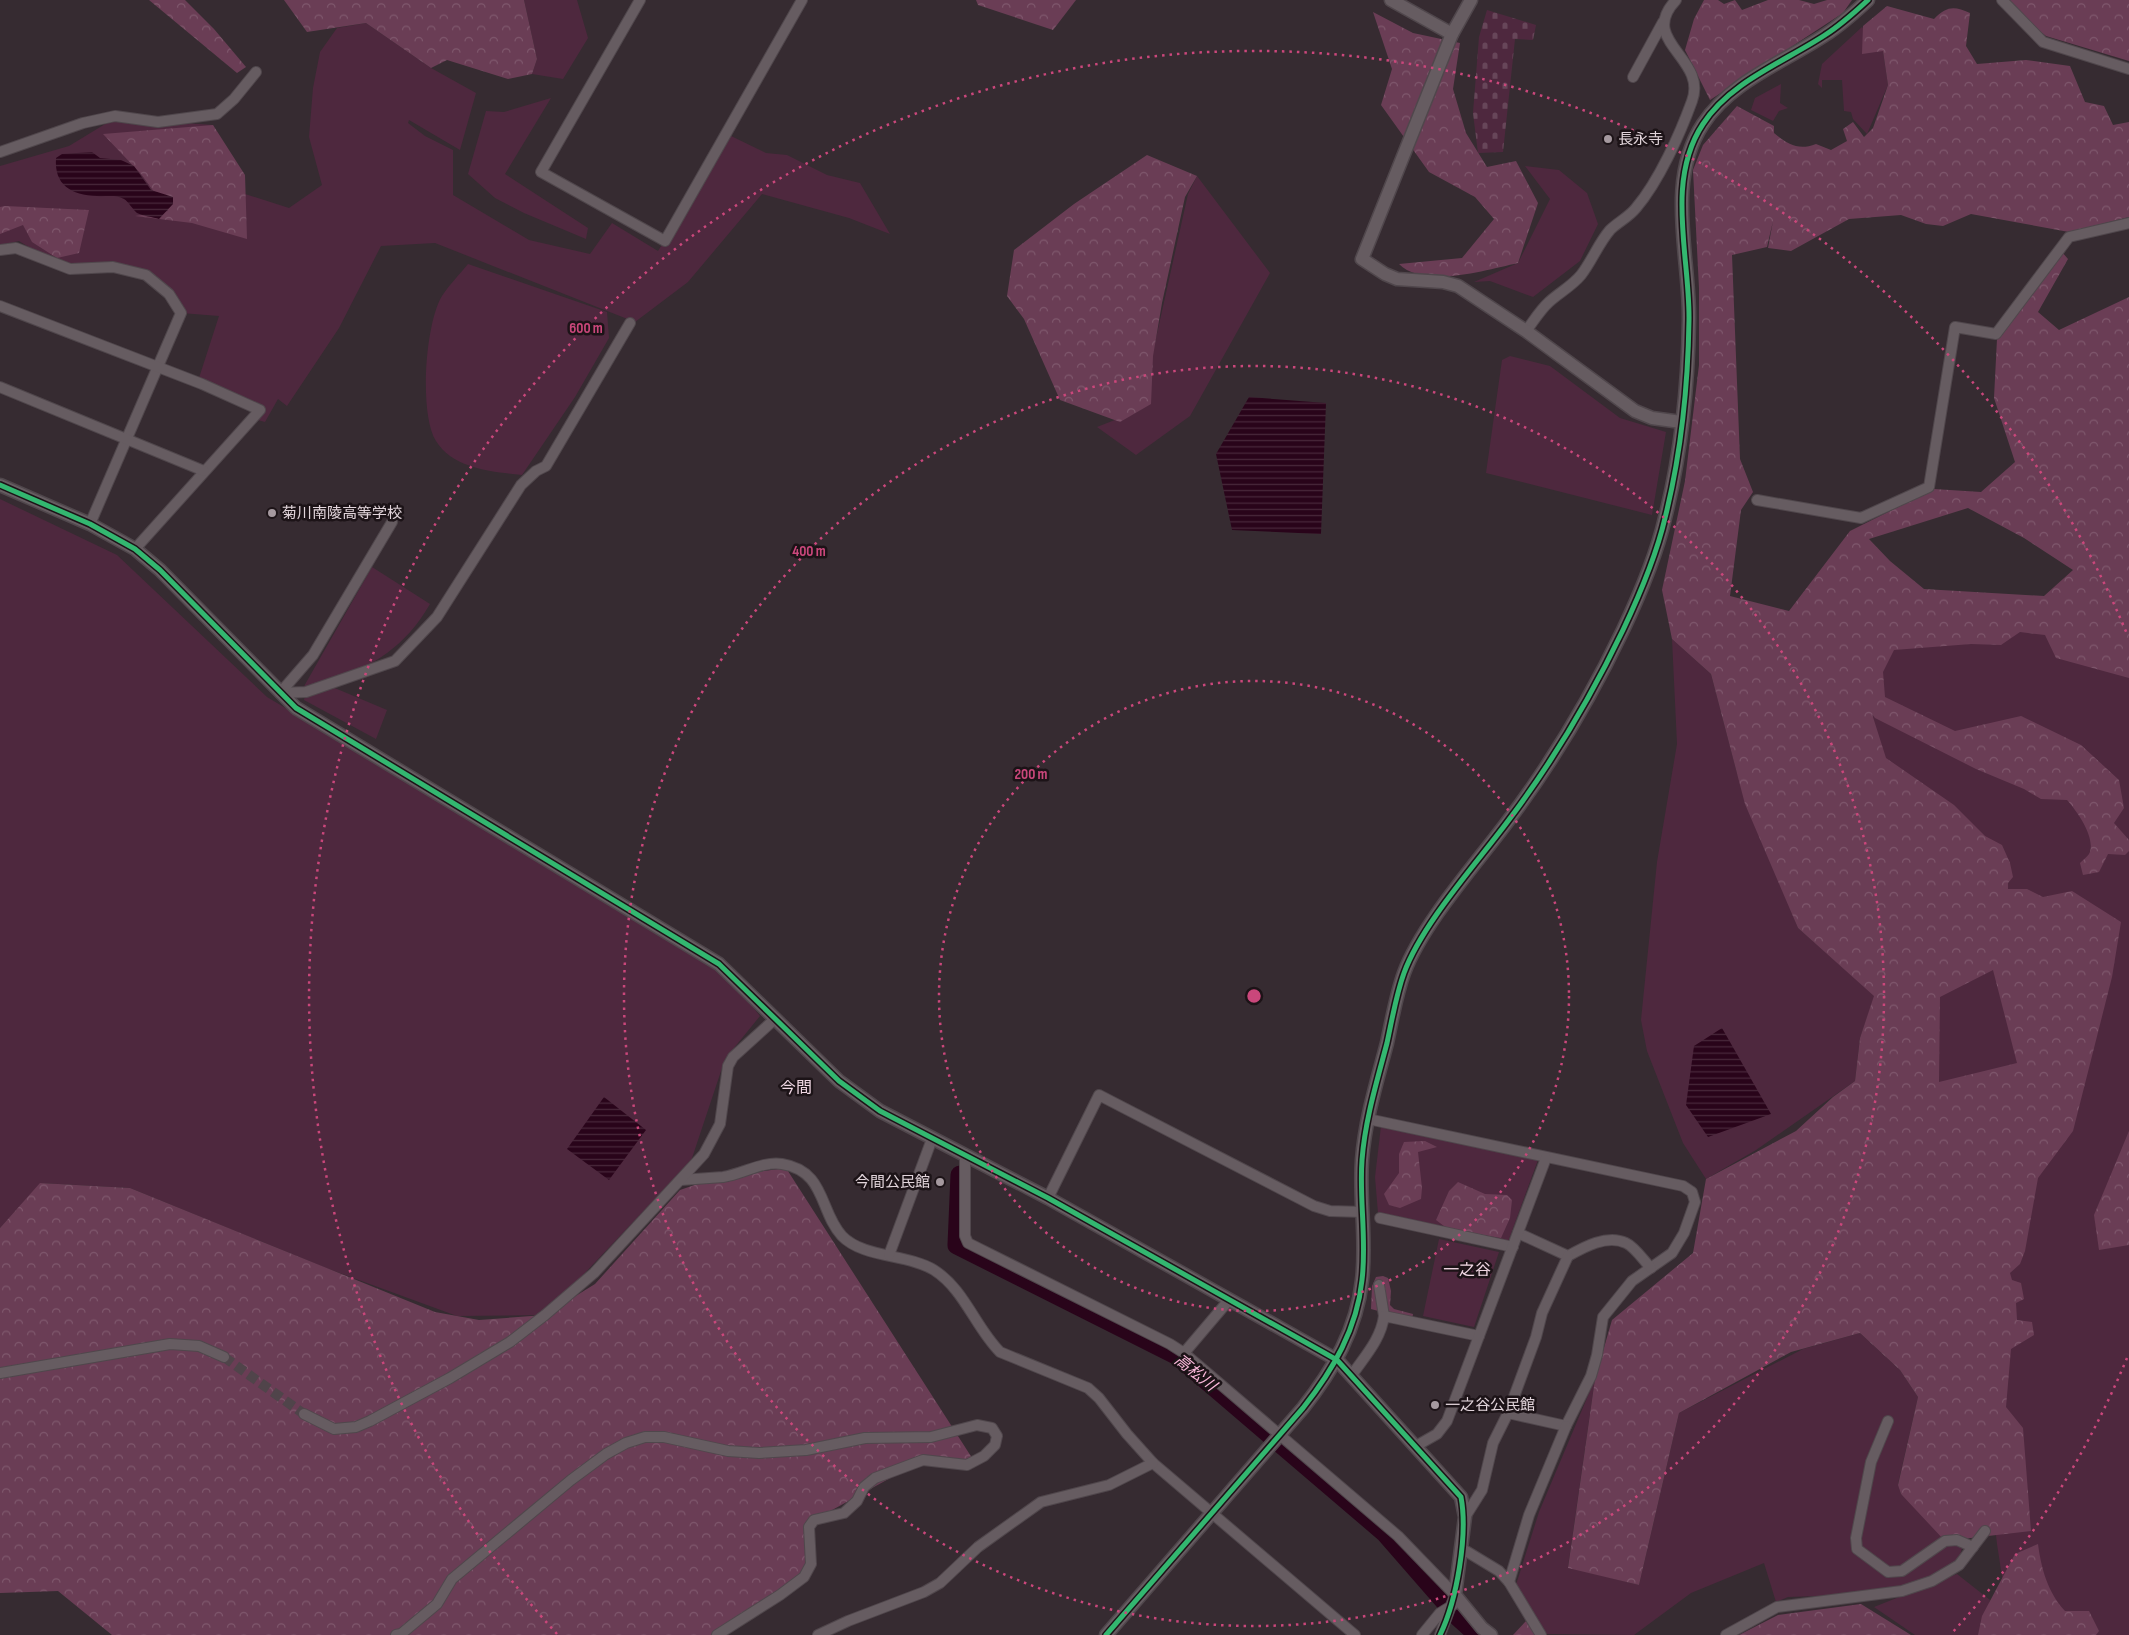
<svg xmlns="http://www.w3.org/2000/svg" width="2129" height="1635" viewBox="0 0 2129 1635" font-family="'Sofia Sans Condensed','Noto Sans JP',sans-serif">
  <style>
    .green { fill: #4e283e }
    .forest { fill: url(#forest-crowns); fill-rule: evenodd }
    .cemetery { fill: url(#cemetery-stones) }
    .water { fill: url(#water-rules) }
    .lines { fill: none; stroke-linecap: round; stroke-linejoin: round }
    .river { stroke: #29041a; stroke-width: 19 }
    .minor-tunnel { stroke: #50444a; stroke-width: 10; stroke-dasharray: 10 5; stroke-linecap: butt }
    .minor-casing { stroke: #50474c; stroke-width: 12 }
    .tertiary-casing { stroke: #50474c; stroke-width: 15 }
    .minor { stroke: #665c61; stroke-width: 10 }
    .tertiary { stroke: #665c61; stroke-width: 12 }
    .cycleway-casing { stroke: #1c1317; stroke-width: 8 }
    .cycleway { stroke: #33b770; stroke-width: 5 }
    .ring { fill: none; stroke: #ca477b; stroke-width: 2.5; stroke-dasharray: 2.5 5 }
    .poi-dot { fill: #a5999f; stroke: #1c1317; stroke-width: 2 }
    .labels { text-anchor: middle; stroke-width: 5; stroke-linejoin: round; paint-order: stroke }
    .poi-label { font-size: 15px; fill: #e1d4da; stroke: #1c1317; text-anchor: start }
    .neighbourhood-label { font-size: 16px; fill: #f0d7e3; stroke: #1c1317 }
    .water-label { font-size: 16px; font-style: italic; fill: #f9b7d9; stroke: #1c1317 }
    .centre { fill: #ca477b; stroke: #1c1317; stroke-width: 2.5 }
    .ring-label { font-size: 15px; text-anchor: middle; font-weight: bold; fill: #ca477b; stroke: #1c1317; stroke-width: 5; stroke-linejoin: round; paint-order: stroke }
  </style>
  <defs>
    <pattern id="forest-crowns" width="20" height="18" patternUnits="userSpaceOnUse" patternTransform="scale(1.25)"><rect width="20" height="18" fill="#6a3d55"/><path d="M2 6a3 3 0 1 1 6 0M12 15a3 3 0 1 1 6 0" fill="none" stroke="#7f586d"/></pattern>
    <pattern id="cemetery-stones" width="16" height="16" patternUnits="userSpaceOnUse" patternTransform="scale(1.25)"><rect width="16" height="16" fill="#4e283e"/><path d="M2 7V4a2 2 0 0 1 4 0v3zM10 15v-3a2 2 0 0 1 4 0v3z" fill="#674659"/></pattern>
    <pattern id="water-rules" width="6" height="5" patternUnits="userSpaceOnUse" patternTransform="scale(1.25)"><rect width="6" height="5" fill="#29041a"/><path d="M0 2.5h6" fill="none" stroke="#48283b"/></pattern>
  </defs>
  <rect width="100%" height="100%" fill="#362b31"/>
  <g class="green">
    <path d="M524,0H577L588,38L563,79L532,74L537,59Z"/>
    <path d="M366,23L431,68L476,93L460,150L409,120L408,123L425,136L453,150V195L529,240L590,254L612,223L658,251L731,136L766,153L787,155L827,175L860,183L890,234L849,218L762,194L688,282L635,322L435,243L381,246L339,328L287,406L278,399L265,422L254,419L258,409L198,381L219,316L181,313L150,277L58,265L19,241L0,245V166L69,146L115,118L213,125L245,194L289,208L322,185L309,137L313,88L320,52L337,28Z"/>
    <path d="M1862,27L1883,51L1888,85L1867,134L1853,119L1851,112L1844,111L1842,80H1822V88L1818,84L1822,64Z"/>
    <path d="M1781,84L1780,103L1788,108L1779,111L1773,121L1751,110L1755,98Z"/>
    <path d="M551,98L505,174L588,228L586,239L524,213L495,198L468,174L486,111L504,112Z"/>
    <path d="M1525,166L1559,170L1587,193L1598,224L1580,261L1533,297L1490,281L1474,282L1518,263L1550,199Z"/>
    <path d="M1197,176L1270,273L1190,416L1136,455L1097,427L1140,410L1188,194Z"/>
    <path d="M468,264L607,312L609,338L575,397L522,475C494,472 453,469 436,441C419,414 425,324 442,296C449,285 460,274 468,264Z"/>
    <path d="M1510,356L1550,366L1620,418L1666,432L1652,515L1486,473L1502,360Z"/>
    <path d="M0,499L117,555L267,697L722,969L760,1016L725,1059L691,1161L545,1315L457,1316L326,1268L130,1188L41,1183L0,1228Z"/>
    <path d="M372,567L430,604C404,649 375,662 330,686L387,710L376,739L304,700L306,692L303,688Z"/>
    <path d="M1844,590L2073,639L2129,670V1635H2011L1997,1544L1966,1274Z"/>
    <path d="M1672,639L1711,674L1737,773L1798,928L1875,996L1860,1038L1855,1081L1756,1150L1706,1179L1683,1143L1647,1051L1641,1020L1657,862L1677,744Z"/>
    <path d="M1381,1126L1538,1160L1508,1242L1378,1213L1375,1177Z"/>
    <path d="M1439,1239L1499,1252L1474,1327L1423,1316Z"/>
    <path d="M1860,1333L1900,1370L1918,1397L1898,1484L1901,1494L1962,1548L1957,1567L1879,1594L1788,1597L1776,1602L1764,1563L1691,1593L1634,1635L1547,1634L1515,1588L1539,1512L1595,1379L1568,1567L1639,1585L1679,1413L1803,1349Z"/>
    <path d="M1957,1574L1990,1600L1981,1635H1915L1874,1607Z"/>
  </g>
  <g class="forest">
    <path d="M149,0H185L214,29L246,67L237,73Z"/>
    <path d="M284,0H524L537,59L532,74L508,79L447,60L431,68L366,23L307,32Z"/>
    <path d="M976,0H1076L1053,30L978,5Z"/>
    <path d="M1704,0H1718L1724,4L1735,0L1742,10L1768,0H1799L1814,4L1827,0H1852L1843,13L1710,100L1685,50L1694,19Z"/>
    <path d="M2008,0H2129V61L2046,36L2016,13Z"/>
    <path d="M1887,6L1934,19C1947,6 1954,6 1970,13L1966,46L1977,64L2026,60L2070,66L2085,102L2104,106L2113,125L2129,122V217L2069,232L1971,214L1943,226L1926,224L1901,215L1849,219L1791,251L1768,248L1773,221L1767,247L1732,255L1740,459L1753,492L1741,510L1730,596L1789,611L1850,531L1934,489L1981,492L2015,462L1994,398L1997,339L2062,252L2068,259L2038,312L2059,330L2129,297V678L2056,658L2045,635L2020,632L2001,645L1971,644L1894,650L1883,672L1885,697L1955,731L2021,716L2081,745L2119,780L2124,808L2114,823L2129,840V851L2125,855L2108,854L2099,872L2083,875L2080,863C2083,860 2087,857 2089,854C2097,839 2077,811 2067,800L2041,799L2024,789L1976,769L1875,718L1872,714L1886,758L1954,805L1985,836L2002,845L2010,863L2013,877L2008,883V889H2027L2043,897L2072,891L2121,922L2112,977L2073,1131L2038,1178L2025,1251L2020,1264L2010,1273L2012,1280L2021,1283L2024,1299L2016,1303L2017,1320L2032,1322L2034,1335L2011,1349L2006,1407L2023,1428L2031,1531L1945,1541L1901,1494L1898,1485L1918,1397L1900,1370L1860,1333L1791,1352L1679,1413L1639,1585L1568,1568L1595,1379L1612,1320L1693,1253L1706,1179L1796,1131L1833,1097L1855,1081L1860,1038L1874,996L1798,928L1745,804L1711,674L1672,639L1662,590L1685,481L1699,365V288L1693,170L1703,145L1737,106L1774,126V133C1787,144 1798,151 1816,144L1831,150L1847,141L1843,129L1853,122L1864,137L1873,128L1888,85L1883,51L1862,54L1863,26ZM1968,508L2024,538L2073,570L2044,596L1924,589L1890,561L1869,539ZM1993,970L2017,1063L1939,1082L1940,997Z"/>
    <path d="M1373,12L1413,33L1460,43L1453,89L1466,133L1487,167L1516,161L1538,203L1518,263C1486,270 1424,289 1399,264L1462,258L1494,219L1475,197L1429,172L1381,105L1392,69Z"/>
    <path d="M213,125L245,175L247,239L192,223L135,216L168,211L141,174L103,134Z"/>
    <path d="M1147,155L1197,176L1185,197L1162,303L1153,356L1151,404L1120,422L1060,400L1024,319L1007,296L1014,250L1074,204Z"/>
    <path d="M5,206L89,210L79,253L57,258L32,242L23,225L0,234V207Z"/>
    <path d="M2129,1131V1245L2099,1250L2094,1215Z"/>
    <path d="M1425,1141L1437,1147L1418,1152L1422,1188L1421,1199L1400,1208L1389,1205L1384,1194L1399,1173V1154L1404,1142Z"/>
    <path d="M786,1168L974,1461L923,1460L814,1520L811,1564L792,1584L726,1635H112L58,1591L0,1593V1228L40,1183L130,1188L435,1312L479,1320L545,1315L595,1284L680,1190L718,1177Z"/>
    <path d="M1458,1182L1485,1194L1507,1195L1512,1200L1510,1218L1501,1238L1448,1229L1436,1220L1449,1191Z"/>
    <path d="M1383,1276L1388,1278L1391,1291L1390,1305L1394,1309L1413,1314L1412,1320L1371,1309L1372,1286L1376,1277Z"/>
    <path d="M2038,1544C2041,1568 2048,1593 2065,1611H2089L2099,1631L2096,1635H1978L1982,1616L2015,1554Z"/>
    <path d="M1861,1604L1911,1635H1739L1778,1615Z"/>
    <path d="M1526,1621L1536,1635H1513Z"/>
  </g>
  <path class="cemetery" d="M1487,10L1536,25L1533,40L1515,39L1503,152L1478,153L1473,113L1479,37Z"/>
  <g class="water">
    <path d="M92,152L100,158L121,160L134,166L151,190L173,197V204L159,219C153,217 143,216 137,213C132,209 129,202 124,199C115,194 106,197 97,196C71,195 54,185 56,158L62,154Z"/>
    <path d="M1249,397L1326,403L1321,534L1232,530L1216,454Z"/>
    <path d="M1722,1028L1771,1114L1708,1137L1686,1105L1694,1046Z"/>
    <path d="M604,1097L646,1130L609,1180L567,1149Z"/>
  </g>
  <g class="lines">
    <g class="river">
      <path d="M960,1175L957,1245L1178,1356L1385,1533L1446,1603"/>
      <path d="M1458,1617L1478,1635"/>
    </g>
    <path class="minor-tunnel" d="M224,1357L304,1414"/>
    <g class="minor-casing">
      <g id="minor">
        <path d="M640,0L541,172L665,241L802,0"/>
        <path d="M2002,0L2043,42L2129,69"/>
        <path d="M1633,77L1663,22"/>
        <path d="M0,152L83,123L115,116L158,122L217,114L234,99L256,72"/>
        <path d="M0,250L16,248L70,269L113,267L146,275L169,294L181,313L90,524"/>
        <path d="M0,306L202,384L260,410L135,549"/>
        <path d="M1526,331C1533,322 1540,310 1549,302C1560,292 1572,286 1581,275C1592,261 1598,244 1610,230C1618,222 1629,217 1636,208C1659,181 1680,134 1692,101C1708,58 1637,41 1676,0"/>
        <path d="M0,387L204,471"/>
        <path d="M1757,500L1861,518L1929,487L1955,327L1996,334L2069,237L2129,223"/>
        <path d="M280,693L306,692L395,661L437,617L521,485L536,471L546,466L630,323"/>
        <path d="M280,693L313,655L392,522"/>
        <path d="M1368,1119L1683,1186L1692,1192L1695,1202L1684,1233L1672,1253L1632,1281L1603,1317L1597,1355L1591,1376L1566,1426L1508,1413"/>
        <path d="M965,1154V1236L968,1243L1170,1344L1184,1353L1398,1536L1455,1595L1440,1635"/>
        <path d="M681,1180C695,1179 709,1178 723,1177C743,1174 762,1161 782,1164C826,1171 819,1211 842,1236C863,1258 908,1254 934,1270C965,1290 975,1327 1000,1352L1088,1388L1099,1398L1127,1434L1153,1463L1355,1635"/>
        <path d="M1048,1198L1099,1095L1314,1206L1330,1211L1363,1212"/>
        <path d="M1380,1218L1513,1247"/>
        <path d="M1518,1233L1568,1256C1584,1247 1607,1234 1626,1243C1635,1247 1644,1261 1651,1268"/>
        <path d="M889,1255L932,1139"/>
        <path d="M1379,1285L1384,1316"/>
        <path d="M1184,1353L1229,1300"/>
        <path d="M0,1373L170,1344L199,1346L224,1357"/>
        <path d="M1352,1375C1365,1356 1381,1339 1384,1316L1479,1336"/>
        <path d="M304,1414L334,1429L356,1427L370,1421L450,1378L510,1342L545,1315L594,1273L704,1154L720,1124L728,1066L733,1057L776,1018"/>
        <path d="M1888,1421L1871,1462L1856,1538L1857,1549L1888,1572L1902,1571L1945,1541L1957,1540L1973,1547"/>
        <path d="M1416,1446L1437,1434L1447,1421L1546,1158"/>
        <path d="M1465,1517L1482,1490L1493,1443L1508,1413L1536,1337L1542,1313L1568,1256"/>
        <path d="M1461,1548L1499,1571L1509,1582L1541,1635"/>
        <path d="M1509,1582L1529,1515L1566,1426"/>
        <path d="M396,1635L401,1634L437,1604L452,1579L571,1480L606,1454L626,1443L645,1437H664L728,1451L759,1453L806,1450L865,1438L931,1437L977,1425L992,1428L997,1436L995,1445L984,1456L967,1465L923,1460L875,1478L864,1487L857,1501L844,1513L814,1520L809,1527L811,1564L804,1577L780,1595L717,1635"/>
        <path d="M818,1635L848,1621L924,1592L940,1583L978,1547L1041,1502L1109,1485L1153,1463"/>
        <path d="M1422,1635L1440,1613L1453,1605"/>
        <path d="M1726,1635L1777,1607L1902,1591L1932,1581L1959,1565L1985,1531"/>
      </g>
    </g>
    <g class="tertiary-casing">
      <g id="tertiary">
        <path d="M1391,0L1452,34"/>
        <path d="M1471,0L1452,34L1362,259L1385,274L1397,279L1443,282L1458,286L1526,331L1635,411L1652,418L1681,422"/>
        <path d="M0,485L90,524L135,549L160,570L296,708L719,964L839,1081L880,1111L1048,1198L1337,1360L1461,1497L1465,1517L1455,1595L1482,1628L1491,1635"/>
        <path d="M1106,1635L1303,1408C1333,1370 1357,1329 1362,1280C1367,1240 1359,1199 1362,1160C1365,1120 1377,1081 1387,1043C1392,1020 1396,995 1404,973C1422,924 1476,864 1508,821C1554,760 1590,699 1623,630C1640,594 1656,557 1665,518C1681,454 1688,386 1689,320C1690,257 1665,181 1703,124C1730,82 1784,62 1825,35C1841,25 1854,13 1868,0"/>
      </g>
    </g>
    <use href="#minor" class="minor"/>
    <use href="#tertiary" class="tertiary"/>
    <g class="cycleway-casing">
      <g id="cycleway">
        <path d="M0,485L90,524L135,549L160,570L296,708L719,964L839,1081L880,1111L1048,1198L1337,1360L1461,1497C1468,1535 1457,1600 1440,1635"/>
        <path d="M1106,1635L1303,1408C1333,1370 1357,1329 1362,1280C1367,1240 1359,1199 1362,1160C1365,1120 1377,1081 1387,1043C1392,1020 1396,995 1404,973C1422,924 1476,864 1508,821C1554,760 1590,699 1623,630C1640,594 1656,557 1665,518C1681,454 1688,386 1689,320C1690,257 1665,181 1703,124C1730,82 1784,62 1825,35C1841,25 1854,13 1868,0"/>
      </g>
    </g>
    <use href="#cycleway" class="cycleway"/>
  </g>
  <g class="ring">
    <circle cx="1254" cy="996" r="315"/>
    <circle cx="1254" cy="996" r="630"/>
    <path d="M2127 1358A945 945 0 0 1 1951 1634M557 1634A945 945 0 1 1 2127 634"/>
  </g>
  <g class="poi-dot">
    <circle cx="1608" cy="139" r="5"/>
    <circle cx="272" cy="513" r="5"/>
    <circle cx="940" cy="1182" r="5"/>
    <circle cx="1435" cy="1405" r="5"/>
  </g>
  <g class="labels">
    <g class="poi-label">
      <text x="1618" y="144">長永寺</text>
      <text x="282" y="518">菊川南陵高等学校</text>
      <text x="930" y="1187" text-anchor="end">今間公民館</text>
      <text x="1445" y="1410">一之谷公民館</text>
    </g>
    <g class="neighbourhood-label">
      <text x="796" y="1093">今間</text>
      <text x="1467" y="1275">一之谷</text>
    </g>
    <g class="water-label">
      <text transform="translate(1196 1372) rotate(39)" y="6">高松川</text>
    </g>
  </g>
  <circle cx="1254" cy="996" r="8" class="centre"/>
  <g class="ring-label">
    <text x="586" y="333">600 m</text>
    <text x="809" y="556">400 m</text>
    <text x="1031" y="779">200 m</text>
  </g>
</svg>
